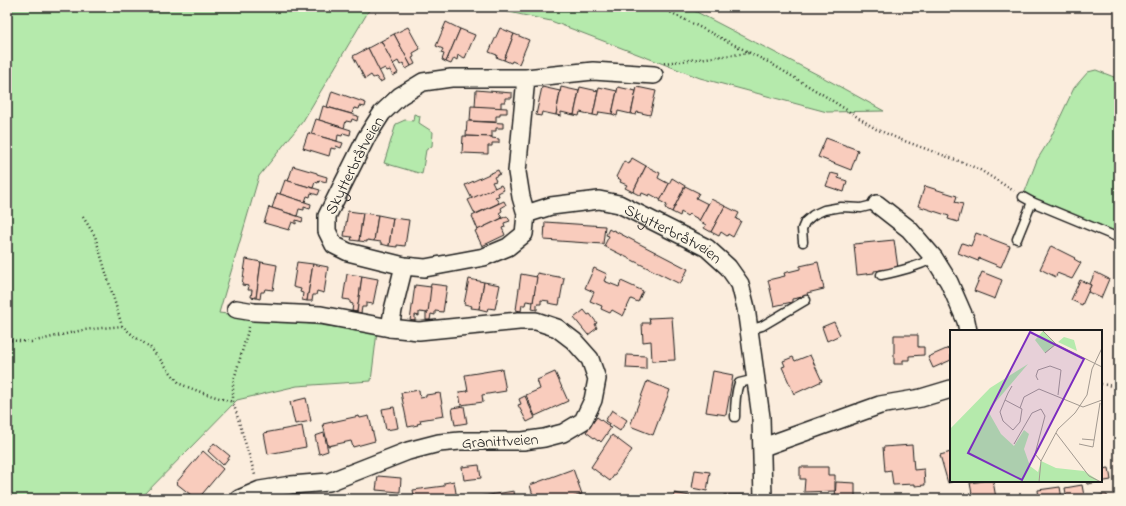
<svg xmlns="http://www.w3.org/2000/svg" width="1126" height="506" viewBox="0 0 1126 506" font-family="'Indie Flower',sans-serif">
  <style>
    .green { fill: #b5eaac; stroke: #688364 }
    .building { fill: #f9ccbd; stroke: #1c1c1c }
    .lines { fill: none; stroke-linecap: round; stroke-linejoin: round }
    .lane-casing { stroke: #1c1c1c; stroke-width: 11 }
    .street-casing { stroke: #1c1c1c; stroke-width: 20 }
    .path { stroke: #1c1c1c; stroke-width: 2.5; stroke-dasharray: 1 3; stroke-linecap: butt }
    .lane { stroke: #fcf5e5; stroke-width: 8 }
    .street { stroke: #fcf5e5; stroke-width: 17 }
    .labels { text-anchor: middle; stroke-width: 3.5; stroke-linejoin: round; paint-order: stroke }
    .street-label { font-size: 16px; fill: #1c1c1c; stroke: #fcf5e5 }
    .inset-road { fill: none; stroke: #a29990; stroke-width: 1 }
    .view { fill: #7b2cbf; fill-opacity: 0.15; stroke: #7b2cbf; stroke-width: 2 }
    .inset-edge { fill: none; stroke: #1c1c1c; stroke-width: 2 }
  </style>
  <rect width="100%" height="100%" fill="#fbeddd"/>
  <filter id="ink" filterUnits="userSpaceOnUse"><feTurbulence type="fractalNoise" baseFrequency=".025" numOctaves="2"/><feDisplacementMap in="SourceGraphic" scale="8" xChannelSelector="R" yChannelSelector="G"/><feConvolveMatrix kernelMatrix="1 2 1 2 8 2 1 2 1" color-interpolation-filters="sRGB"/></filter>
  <g filter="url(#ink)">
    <g class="green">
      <path d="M7,7H371L303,121L259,176L219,313L377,332L371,381L297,386L237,400L140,499H7Z"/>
      <path d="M485,7H687L826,79L884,111L827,112L700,78L551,21Z"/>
      <path d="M1096,70L1119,79V238L1023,197L1037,160L1050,139L1074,88L1088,72Z"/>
      <path d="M414,114L420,116L419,123L433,132L432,146L426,150L422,174L384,163L396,124L405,120L413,121Z"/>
    </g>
    <g class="building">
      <path d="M446,22L460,29L446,62L442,60L444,54L441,53L443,49L436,46Z"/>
      <path d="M408,27L420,49L413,53L414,57L412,58L415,64L411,66L394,34Z"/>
      <path d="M500,28L514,34L504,60L496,57L497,55L489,52Z"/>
      <path d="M460,29L475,35L465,58L458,55L457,60L454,58L451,64L446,62Z"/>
      <path d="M394,34L411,66L406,69L403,63L400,65L398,61L393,64L381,41Z"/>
      <path d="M514,34L529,40L519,64L512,61L511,63L504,60Z"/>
      <path d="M381,41L398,73L393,76L390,70L387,71L385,68L379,71L368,48Z"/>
      <path d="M368,48L384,80L380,82L376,77L373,78L371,75L365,79L353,56Z"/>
      <path d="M542,87L560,91L556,115L542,112L541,116L536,115Z"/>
      <path d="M561,87L579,91L574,115L561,112V116L556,115Z"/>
      <path d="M580,87L598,91L593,115L580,112L579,116L574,115Z"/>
      <path d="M599,87L617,91L612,114L599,112L598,116L593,115Z"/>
      <path d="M618,87L636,91L631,114L618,111L617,116L612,114Z"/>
      <path d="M637,87L656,91L650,115L637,112L636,115L631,114Z"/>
      <path d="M476,90L512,93V98H505V102H501V108L475,107Z"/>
      <path d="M332,91L366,103L365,107L360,106L359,109L354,108L352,114L327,107Z"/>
      <path d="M323,106L358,116L357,121L352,119L351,122L346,121L344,128L319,120Z"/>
      <path d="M471,106L507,108V113H500V116H496V122L470,121Z"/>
      <path d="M316,119L351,130L350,135L343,133L342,136L338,135L337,141L311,134Z"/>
      <path d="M467,121L503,123V128H496V131H492V137L466,136Z"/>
      <path d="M308,133L343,143L341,148L336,146L335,149L331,148L329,156L303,148Z"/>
      <path d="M463,136L492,137V138L499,139V143H492V146H488V154L462,153Z"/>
      <path d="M826,138L858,150L851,170L818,157Z"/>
      <path d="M632,158L646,166L633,192L625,188L627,185L620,182L621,180L616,177L624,161L629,164Z"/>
      <path d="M293,166L317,173V174L327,177L326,182L319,180L318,183L315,182L313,188L288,181Z"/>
      <path d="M646,166L660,173L658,178L669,184L661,200L650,194L649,196L642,193L641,196L633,192Z"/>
      <path d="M498,170L500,174L494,177L496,181L492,182L495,188L472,199L465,185Z"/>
      <path d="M831,173L839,175L838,178L847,181L844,192L826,186Z"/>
      <path d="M672,178L685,186L672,212L665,208L667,205L660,201Z"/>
      <path d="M285,180L320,190L318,195L311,193L310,197L307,196L305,202L280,194Z"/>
      <path d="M501,185L504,190L498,193L499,196L495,197L499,203L475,214L468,200Z"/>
      <path d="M685,186L699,193L696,198L708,204L700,220L689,214L687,216L681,212L680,216L672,212Z"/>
      <path d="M925,186L957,196L955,202L963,204L958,222L948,219L949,216L918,206Z"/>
      <path d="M277,193L311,204L310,209L304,207V210L299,209L297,216L272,208Z"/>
      <path d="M711,199L725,206L711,232L704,228L706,225L699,221Z"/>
      <path d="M504,201L506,205L501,208L502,211L499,213L502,218L478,230L472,216Z"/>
      <path d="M725,206L739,213L736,219L741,221L733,237L728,234L727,236L721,232L719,236L711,232Z"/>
      <path d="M269,207L303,218L302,222L296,220V224L292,222L289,230L264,223Z"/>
      <path d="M348,211L363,213L359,241L351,240L352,237L344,236Z"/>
      <path d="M363,213L378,215L374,241L367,240V242L359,241Z"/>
      <path d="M378,215L393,218L389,246L381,244V242L374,241Z"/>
      <path d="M507,216L510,221L504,223L505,227L502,228L505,235L482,246L475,231Z"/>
      <path d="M393,218L409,220L405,246L397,245V247L389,246Z"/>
      <path d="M545,222L605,226L603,244L544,240Z"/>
      <path d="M609,229L612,231L613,230L688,269L680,284L604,246L609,236L606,235Z"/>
      <path d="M976,233L1010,246L1001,267L979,258L978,261L958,253L962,243L971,246Z"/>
      <path d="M894,240L898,268L874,271V273L857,275L854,244Z"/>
      <path d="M1051,246L1075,258L1074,259L1081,263L1072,279L1057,273L1056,277L1040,269Z"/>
      <path d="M246,259L261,262L256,298L251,297L252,290H248L249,286L242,285Z"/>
      <path d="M261,262L277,265L273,290L265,289L264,292H261L260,299L256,298Z"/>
      <path d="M297,262L313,264L307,301L302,300L303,293L300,292L301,289L293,287Z"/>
      <path d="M818,262L824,289L807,293L808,296L792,299V302L774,306L768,280L785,276L784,273L800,269V266Z"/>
      <path d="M313,264L328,267L324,293L317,291L316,295H313L312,301H307Z"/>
      <path d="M594,268L607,274L604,281L619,287L621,281L643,291L638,302L631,299L623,316L612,310L610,313L601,309L602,306L590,301L594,292L585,288Z"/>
      <path d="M982,272L1002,280L995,299L974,291Z"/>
      <path d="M1095,272L1109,279L1101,298L1088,292L1091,285L1090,284Z"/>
      <path d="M537,273L564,278L559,305L548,303L549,301L541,300V304H537V310L532,309Z"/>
      <path d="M347,274L362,276L357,312L352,311L353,304L350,303V300L343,299Z"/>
      <path d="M521,274L537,277L533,302L526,301L525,305H522L521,311L516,310Z"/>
      <path d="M362,276L378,279L373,304L366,303V307H362L361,313L357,312Z"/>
      <path d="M469,279L484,282L479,309L471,308L472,306L464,304Z"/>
      <path d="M1080,280L1091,285L1082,305L1071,300Z"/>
      <path d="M484,282L500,285L495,309L488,308L487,311L479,309Z"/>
      <path d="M431,284L447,286L443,312L435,311V315L431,314L430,320H426V313H428V310H427Z"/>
      <path d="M415,285L431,287L428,313L419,312V316L415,315V321H410Z"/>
      <path d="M584,310L588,315L590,314L597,323L595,324L597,328L588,335L574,318Z"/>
      <path d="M672,317L675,360L652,361L651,341L643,342L642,323H650L649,318Z"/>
      <path d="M834,322L840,335L827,341L822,327Z"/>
      <path d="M894,335H918V347H924V355L909,356V360H903V364H894Z"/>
      <path d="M951,347V360L933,368L928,357Z"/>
      <path d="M627,355L646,356V369L626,368Z"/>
      <path d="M810,355L822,381L794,394L782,367L785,366L783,361L793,357L795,361Z"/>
      <path d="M502,369L506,391L482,395L483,402L461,405L459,392L468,391L465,375Z"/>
      <path d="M713,371L733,375L726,415L706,412Z"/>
      <path d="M555,372L568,401L535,416L526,395L540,389L537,380Z"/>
      <path d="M647,381L670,390L653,435L630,426Z"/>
      <path d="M419,390L420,398L426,397V395L440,393L444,416L420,420L421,423L417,424L418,425L408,427L401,393Z"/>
      <path d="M525,396L535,418L527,422L518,405L521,404L519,399Z"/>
      <path d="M306,398L311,421L295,424L290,402Z"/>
      <path d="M464,406L467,423L455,425L452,408Z"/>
      <path d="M394,407L398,428L386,430L382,409Z"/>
      <path d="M612,410L627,420L620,431L605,421Z"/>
      <path d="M359,416L360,418L369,416L375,441L353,447L351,441L328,446L323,424Z"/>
      <path d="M597,417L609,426L608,427L611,428L601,442L599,440L598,441L586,432Z"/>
      <path d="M302,426L306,447L268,454L264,433Z"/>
      <path d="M324,433L328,451L319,454L315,436Z"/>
      <path d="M612,435L632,450L610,481L591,467Z"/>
      <path d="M214,443L230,456L223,465L208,451Z"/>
      <path d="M912,445L914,470L924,469L925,485L915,486V484L893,485L891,470L885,471L883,447Z"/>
      <path d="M203,451L223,469L198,499H196L176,483Z"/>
      <path d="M951,452V481H954L948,483L940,455Z"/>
      <path d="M479,465L481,478L464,480L462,467Z"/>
      <path d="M800,467H828V475H835V491L804,492L805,479H800Z"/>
      <path d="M1109,468L1111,480L1087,484L1086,481H1101V469Z"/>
      <path d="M573,469L582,494L569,499H534L530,485Z"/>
      <path d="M695,470L710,472L707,491L692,488Z"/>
      <path d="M378,476L401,478L400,492L376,490Z"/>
      <path d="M454,481L457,499H415L413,490L444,486V483Z"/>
      <path d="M984,481H993L996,498L973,499L970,483Z"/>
      <path d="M836,482L855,483V499H835Z"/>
      <path d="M1082,485L1084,496L1067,499L1065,488Z"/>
      <path d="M1060,487L1062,499H1039L1038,490Z"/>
      <path d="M514,491L515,499H477V497Z"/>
      <path d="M674,493L690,496L689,499H673Z"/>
      <rect x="724" y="495" width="21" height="4"/>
      <path d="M1102,495H1107L1108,499H1079Z"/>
      <path d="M395,496V499L378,498Z"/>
      <rect x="272" y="497" width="19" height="2"/>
    </g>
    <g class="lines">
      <g class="lane-casing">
        <g id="lane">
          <path d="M1023,197L1032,202L1119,238"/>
          <path d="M1017,239L1032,202"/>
          <path d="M803,242L802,229L805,222L813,215L824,210L841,207L861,208L877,204"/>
          <path d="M881,275C900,271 917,267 934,258"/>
          <path d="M749,330L762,326L806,300"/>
          <path d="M735,417C735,406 735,394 739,383L756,379"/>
        </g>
      </g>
      <g class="street-casing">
        <g id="street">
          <path id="s1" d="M526,78L517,172L521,197L526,214L524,234L508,247L484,257L425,268L404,266L348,252L334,245L327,231V216L366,138L382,113L400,96L423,82L451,78H526L593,71L654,75"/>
          <path d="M877,204L909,229L934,258L949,282L966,321L968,331"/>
          <path id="s2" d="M526,214L551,206L599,200L619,204L707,248L728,267L740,284L746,308L761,417L763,499"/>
          <path d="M236,309L254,312L321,315L390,328L419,331L519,321H536L557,328L574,341L590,359L597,379L593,400L583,421L563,433L544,438L523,441H460L439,443L408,451L329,482L291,485L260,490L239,499"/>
          <path d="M390,328L393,310L404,266"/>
          <path d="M763,447L880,405L921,398L951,389"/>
        </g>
      </g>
      <g class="path">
        <path d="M660,7L770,63L825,96L876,129L899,139L967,164L980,170L1014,191"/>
        <path d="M664,63L749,53"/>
        <path d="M83,217L95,236L122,326"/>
        <path d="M249,327L233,383V402L255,475"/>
        <path d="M7,340L31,342L83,330L122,326L135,337L150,347L180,384L206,394L233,402"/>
        <path d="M1101,384L1119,387"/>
      </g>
      <use href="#lane" class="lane"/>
      <use href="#street" class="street"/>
    </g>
  </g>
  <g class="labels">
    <g class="street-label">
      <text dy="6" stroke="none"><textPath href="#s1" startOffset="447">Skytterbråtveien</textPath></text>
      <text dy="6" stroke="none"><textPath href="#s2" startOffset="157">Skytterbråtveien</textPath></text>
      <text transform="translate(500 440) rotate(-3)" y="6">Granittveien</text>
    </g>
  </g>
  <g transform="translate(950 330)">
    <rect width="152" height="152" fill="#fbeddd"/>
    <path d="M93,1L106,14L95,23L85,10ZM114,7L124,10L127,21L108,12ZM78,34L38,81L51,104L64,116L74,100L79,104L74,119L80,136L88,142L91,131L106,138L134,141L151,152H0V99L40,58Z" fill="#b5eaac"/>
    <path class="inset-road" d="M92,0L106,14L152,37M95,23L106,14M88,50L86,46L88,40L100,36L111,40L108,65M55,70L72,79L70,92L63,100L53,91L50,82L58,63L62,56M70,78L74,67L89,59L133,77L152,70M106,103L139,146L151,152M132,109L144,110M64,114L82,83L91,79L95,86L85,124L91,131M129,114L143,117L150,73M89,152L91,131L108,99L125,83L137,65L142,39L152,18"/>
    <path class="view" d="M80,2L134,29L72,150L18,123Z"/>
    <rect width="152" height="152" class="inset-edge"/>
  </g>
  <rect width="1126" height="506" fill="none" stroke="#fcf5e5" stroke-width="24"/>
  <rect x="12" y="12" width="1102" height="482" fill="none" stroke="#1c1c1c" stroke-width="1.5" filter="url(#ink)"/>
</svg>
